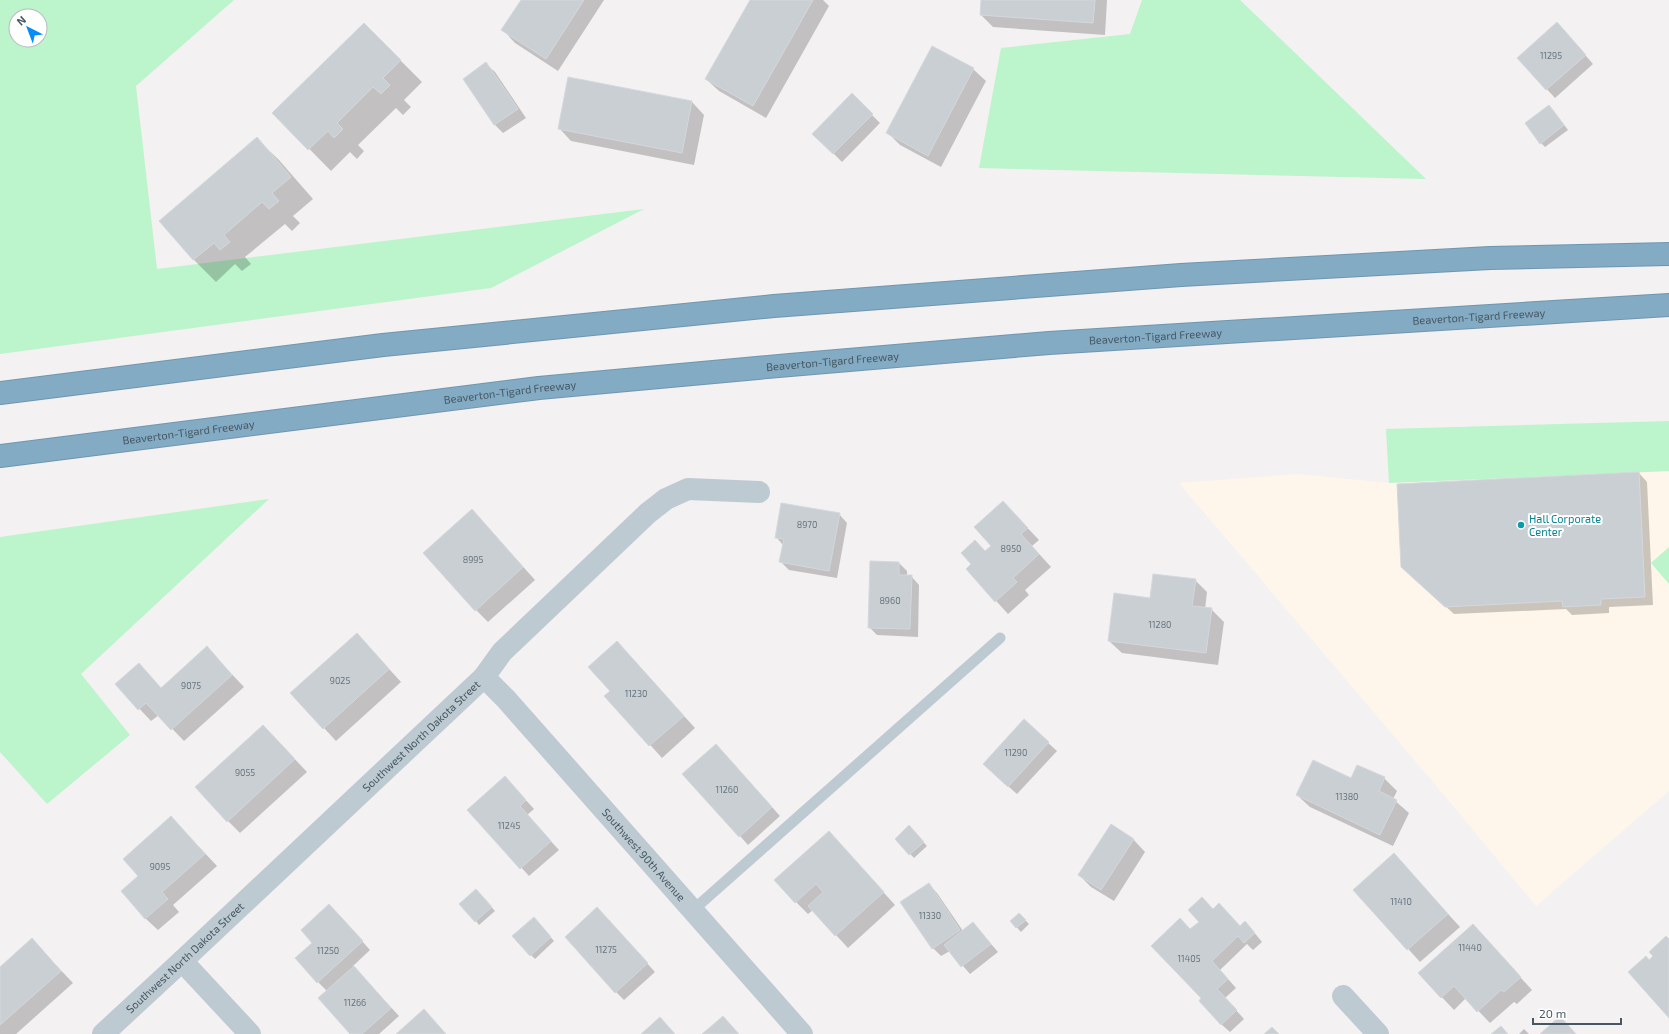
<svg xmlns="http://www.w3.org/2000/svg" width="1669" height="1034" viewBox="0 0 1669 1034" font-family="'Exo 2',sans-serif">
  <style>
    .commercial { fill: #fef6ea }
    .green { fill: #bcf4cb; fill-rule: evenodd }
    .shadow { fill: #0003 }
    .building { fill: #cacfd4; stroke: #d4d8dd }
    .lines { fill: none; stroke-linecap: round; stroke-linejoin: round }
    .motorway-casing { stroke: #6f96b0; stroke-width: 24 }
    .service { stroke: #bdcad2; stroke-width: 11 }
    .minor { stroke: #bdcad2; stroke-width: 22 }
    .motorway { stroke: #84abc4; stroke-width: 22 }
    .culture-dot { fill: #0f9aa8; stroke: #fff; stroke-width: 1.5 }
    .labels { text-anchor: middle; stroke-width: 4; stroke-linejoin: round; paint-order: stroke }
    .number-label { font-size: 9px; fill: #67757e }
    .street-label { font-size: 11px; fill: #465761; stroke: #fff }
    .culture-label { font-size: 11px; fill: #0d838f; stroke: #fff; text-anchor: start }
  </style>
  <rect width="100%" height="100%" fill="#f3f1f1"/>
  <path class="commercial" d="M1669,471V547L1651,563L1669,584V791L1536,906L1444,795L1179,483L1298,474L1389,483Z"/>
  <g class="green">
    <path d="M0,0H234L136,86L157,269L644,209L491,288L0,354ZM16,16H40V40H16Z"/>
    <path d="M1142,0H1240L1426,179L979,168L1001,48L1130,34Z"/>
    <path d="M1669,421V471L1389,483L1386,429Z"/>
    <path d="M269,499L81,674L130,735L47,804L0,752V537Z"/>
    <path d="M1669,547V584L1651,563Z"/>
  </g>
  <g class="shadow">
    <path d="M522,0H604L558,71L515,43L503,30Z"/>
    <path d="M751,0H823L829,6L766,118L719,91L706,79Z"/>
    <path d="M982,0H1107L1105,35L993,27L981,15Z"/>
    <path d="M364,24L422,82L404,100L411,107L403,115L396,108L358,145L364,151L357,159L350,152L331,171L274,113Z"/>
    <path d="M1565,32L1593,64L1555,98L1518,58Z"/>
    <path d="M486,64L495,72L526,118L503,133L495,125L464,79Z"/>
    <path d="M973,69L986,81L941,167L900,145L888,133Z"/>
    <path d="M569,78L692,102L704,115L694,165L571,141L559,128Z"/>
    <path d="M852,95L880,123L842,162L814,134Z"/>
    <path d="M1553,110L1568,130L1545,147L1541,143Z"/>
    <path d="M257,139L279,160L313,199L293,216L300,223L292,231L285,224L245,257L251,264L242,271L235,264L216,282L194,260L161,222Z"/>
    <path d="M1639,473L1647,482L1653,605L1609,607V613L1572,615L1566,609L1454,614L1411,575Z"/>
    <path d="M1003,502L1039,540L1032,546L1051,567L1025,590L1029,595L1008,614L967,569L992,546Z"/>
    <path d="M839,514L847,523L837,578L789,570L780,561L783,545L776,537Z"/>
    <path d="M484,523L535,580L488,622L476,610Z"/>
    <path d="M899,563L907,571V576H911L919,585L918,637L877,635L869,627Z"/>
    <path d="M1195,580L1207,592L1205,609H1211L1224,622L1218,665L1122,653L1109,641L1151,599Z"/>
    <path d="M617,642L695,728L662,758L606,696L611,691Z"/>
    <path d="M369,647L401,682L336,741L324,728Z"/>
    <path d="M207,648L244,687L184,741L159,715L151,721L116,684L162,689Z"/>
    <path d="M1024,721L1057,751L1017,794L992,772Z"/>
    <path d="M275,738L307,772L240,833L228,821Z"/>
    <path d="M724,753L780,816L748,845L740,836Z"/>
    <path d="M1384,778L1397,791L1393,799L1409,813L1393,846L1310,807L1297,795L1352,779Z"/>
    <path d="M513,786L534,809L527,815L559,850L529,876L469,810Z"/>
    <path d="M171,817L217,866L173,905L179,912L158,930L145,918L139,876Z"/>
    <path d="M913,831L927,846L914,858L896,839Z"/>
    <path d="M829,832L895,905L848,948L813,910L808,914L796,902Z"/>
    <path d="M1133,839L1145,852L1114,901L1091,887L1079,875Z"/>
    <path d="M1394,855L1460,927L1420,962L1355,890Z"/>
    <path d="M929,884L937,893L963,931L973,923L998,952L970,974L950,951L941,956L933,948Z"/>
    <path d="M480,894L495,911L479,925L476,921Z"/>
    <path d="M1213,910L1240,927L1253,931L1262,942L1253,950L1247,944L1220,970L1236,988L1225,998L1244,1019L1230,1032L1221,1024L1203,998L1191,930Z"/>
    <path d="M338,914L370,950L353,966L399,1016L379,1034H351L327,991L318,982L314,943Z"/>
    <path d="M1019,914L1029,924L1021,932L1011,921Z"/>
    <path d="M605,917L655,972L624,1000L616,992Z"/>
    <path d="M538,922L554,941L535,959L531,955Z"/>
    <path d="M1473,925L1532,990L1517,1004L1514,1002L1490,1023L1466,998L1454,1010L1419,973Z"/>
    <path d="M32,940L73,983L16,1034H0V969Z"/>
    <path d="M1524,1029L1529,1034H1519Z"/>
  </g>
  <g class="building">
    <path d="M521,0H584L546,59L501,30Z"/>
    <path d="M750,0H813L753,106L705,79Z"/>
    <path d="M981,0H1095L1093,23L980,15Z"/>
    <path d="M1557,22L1586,55L1546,90L1517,58Z"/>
    <path d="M364,23L401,60L383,78L390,85L381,94L373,87L337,123L343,129L334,138L328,131L308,150L272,113Z"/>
    <path d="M932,46L974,68L928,156L886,133Z"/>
    <path d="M486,62L518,109L494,125L463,79Z"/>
    <path d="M568,77L692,101L682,153L558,129Z"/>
    <path d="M852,93L873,114L833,154L812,134Z"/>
    <path d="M1549,105L1564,125L1540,144L1525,123Z"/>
    <path d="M257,137L291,177L272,193L279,201L269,209L262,202L224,235L230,242L220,250L214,243L193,260L159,221Z"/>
    <path d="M1639,472L1645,597L1601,599V605L1563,607L1562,601L1445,607L1401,567L1397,484Z"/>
    <path d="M1003,501L1028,528L1021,534L1039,554L1013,578L1017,582L995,602L966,569L971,564L961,553L975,540L985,551L991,546L974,527Z"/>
    <path d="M781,503L840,513L829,571L779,562L784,539L775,538Z"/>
    <path d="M472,509L523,567L475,611L423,553Z"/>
    <path d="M870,561L899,562V575H912L910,629L868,628Z"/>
    <path d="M1153,574L1196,579L1192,606L1212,608L1206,653L1108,641L1114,593L1150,598Z"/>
    <path d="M357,633L389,669L323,729L290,693Z"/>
    <path d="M617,641L684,716L649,746L604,696L610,691L588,667Z"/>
    <path d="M207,646L232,675L171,730L146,703L138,710L115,684L139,663L161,688Z"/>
    <path d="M1024,719L1049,742L1008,787L983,764Z"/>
    <path d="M263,725L295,759L227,822L195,787Z"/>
    <path d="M716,744L772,807L739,837L682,774Z"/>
    <path d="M1313,760L1351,778L1357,765L1385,777L1379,791L1397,800L1380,835L1296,795Z"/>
    <path d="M505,776L526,800L520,806L551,841L520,869L467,810Z"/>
    <path d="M171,816L205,854L162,892L168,899L145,919L121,891L138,876L123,859Z"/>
    <path d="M1111,824L1134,839L1101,890L1078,875Z"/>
    <path d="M909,825L924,842L909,855L895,839Z"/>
    <path d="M829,831L884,892L835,936L808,906L823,892L816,884L795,903L774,880Z"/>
    <path d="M1394,853L1448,914L1407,950L1353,890Z"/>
    <path d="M929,883L960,930L932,949L900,902Z"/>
    <path d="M476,889L492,907L475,922L459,904Z"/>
    <path d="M1202,897L1213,909L1219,903L1240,926L1245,921L1255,933L1244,943L1238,936L1212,961L1228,979L1217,989L1237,1010L1221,1025L1199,1001L1201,998L1151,946L1180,918L1190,929L1199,922L1188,910Z"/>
    <path d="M329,904L363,941L317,983L295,958L312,943L301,930Z"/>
    <path d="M597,907L648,963L615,993L565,937Z"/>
    <path d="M1019,913L1026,920L1016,928L1010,921Z"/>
    <path d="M534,917L551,937L530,956L512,936Z"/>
    <path d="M973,922L991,944L961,967L944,945Z"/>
    <path d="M1473,924L1521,977L1504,992L1501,990L1477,1012L1454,986L1441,998L1418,973Z"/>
    <path d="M1666,936L1669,939V1018L1628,972L1646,956L1649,960L1653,956L1649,952Z"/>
    <path d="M32,938L61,971L0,1025V967Z"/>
    <path d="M354,966L391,1008L362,1034H350L318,998Z"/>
    <path d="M424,1009L446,1034H396Z"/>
    <path d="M723,1016L739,1034H702Z"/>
    <path d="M1560,1016L1576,1034H1540Z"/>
    <path d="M660,1017L675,1034H641Z"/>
    <path d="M1501,1026L1508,1034H1491Z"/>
    <path d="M1272,1027L1279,1034H1264Z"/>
  </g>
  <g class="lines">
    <g class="motorway-casing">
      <g id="motorway">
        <path d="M0,393L383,345L774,306L1181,275L1490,258L1669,254"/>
        <path id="s3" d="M0,456L539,388L790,365L1049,343L1669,305"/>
      </g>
    </g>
    <path class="service" d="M692,911L1000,638"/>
    <g class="minor">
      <path id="s1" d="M484,677L506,699L802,1034"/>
      <path d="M182,961L250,1034"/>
      <path d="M1343,996L1378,1034"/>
      <path id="s2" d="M103,1034L182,961L484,677L502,652L648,513L666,499L688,489L759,492"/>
    </g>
    <use href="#motorway" class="motorway"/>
  </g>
  <circle class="culture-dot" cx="1521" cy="525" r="4"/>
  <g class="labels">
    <g class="number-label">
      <text x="1551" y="59">11295</text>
      <text x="807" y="528">8970</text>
      <text x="1011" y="552">8950</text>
      <text x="473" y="563">8995</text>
      <text x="890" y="604">8960</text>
      <text x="1160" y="628">11280</text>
      <text x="340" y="684">9025</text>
      <text x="191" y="689">9075</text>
      <text x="636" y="697">11230</text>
      <text x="1016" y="756">11290</text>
      <text x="245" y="776">9055</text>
      <text x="727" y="793">11260</text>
      <text x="1347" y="800">11380</text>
      <text x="509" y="829">11245</text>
      <text x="160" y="870">9095</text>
      <text x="1401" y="905">11410</text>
      <text x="930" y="919">11330</text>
      <text x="1470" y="951">11440</text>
      <text x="606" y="953">11275</text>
      <text x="328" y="954">11250</text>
      <text x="1189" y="962">11405</text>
      <text x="355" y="1006">11266</text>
    </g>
    <g class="street-label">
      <text dy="4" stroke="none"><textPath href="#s3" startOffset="1486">Beaverton-Tigard Freeway</textPath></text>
      <text dy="4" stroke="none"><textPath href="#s3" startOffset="1162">Beaverton-Tigard Freeway</textPath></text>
      <text dy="4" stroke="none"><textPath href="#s3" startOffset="838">Beaverton-Tigard Freeway</textPath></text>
      <text dy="4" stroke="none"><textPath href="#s3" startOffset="514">Beaverton-Tigard Freeway</textPath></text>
      <text dy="4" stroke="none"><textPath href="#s3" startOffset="190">Beaverton-Tigard Freeway</textPath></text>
      <text dy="4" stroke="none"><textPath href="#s2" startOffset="436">Southwest North Dakota Street</textPath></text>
      <text dy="4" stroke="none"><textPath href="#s1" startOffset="239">Southwest 90th Avenue</textPath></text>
      <text dy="4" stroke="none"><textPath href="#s2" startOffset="112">Southwest North Dakota Street</textPath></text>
    </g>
    <g class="culture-label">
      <text x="1529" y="523">Hall Corporate<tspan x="1529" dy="13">Center</tspan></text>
    </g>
  </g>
  <g transform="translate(28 28) rotate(318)"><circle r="19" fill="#ffffff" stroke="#b5bcc0"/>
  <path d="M0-3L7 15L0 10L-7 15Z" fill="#068cf8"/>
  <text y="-6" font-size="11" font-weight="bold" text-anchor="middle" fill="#465761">N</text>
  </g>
  <path d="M1533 1018v6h88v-6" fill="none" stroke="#465761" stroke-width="2"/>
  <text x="1539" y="1018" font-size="12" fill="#465761" stroke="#ffffff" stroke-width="3" paint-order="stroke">20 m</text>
</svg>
